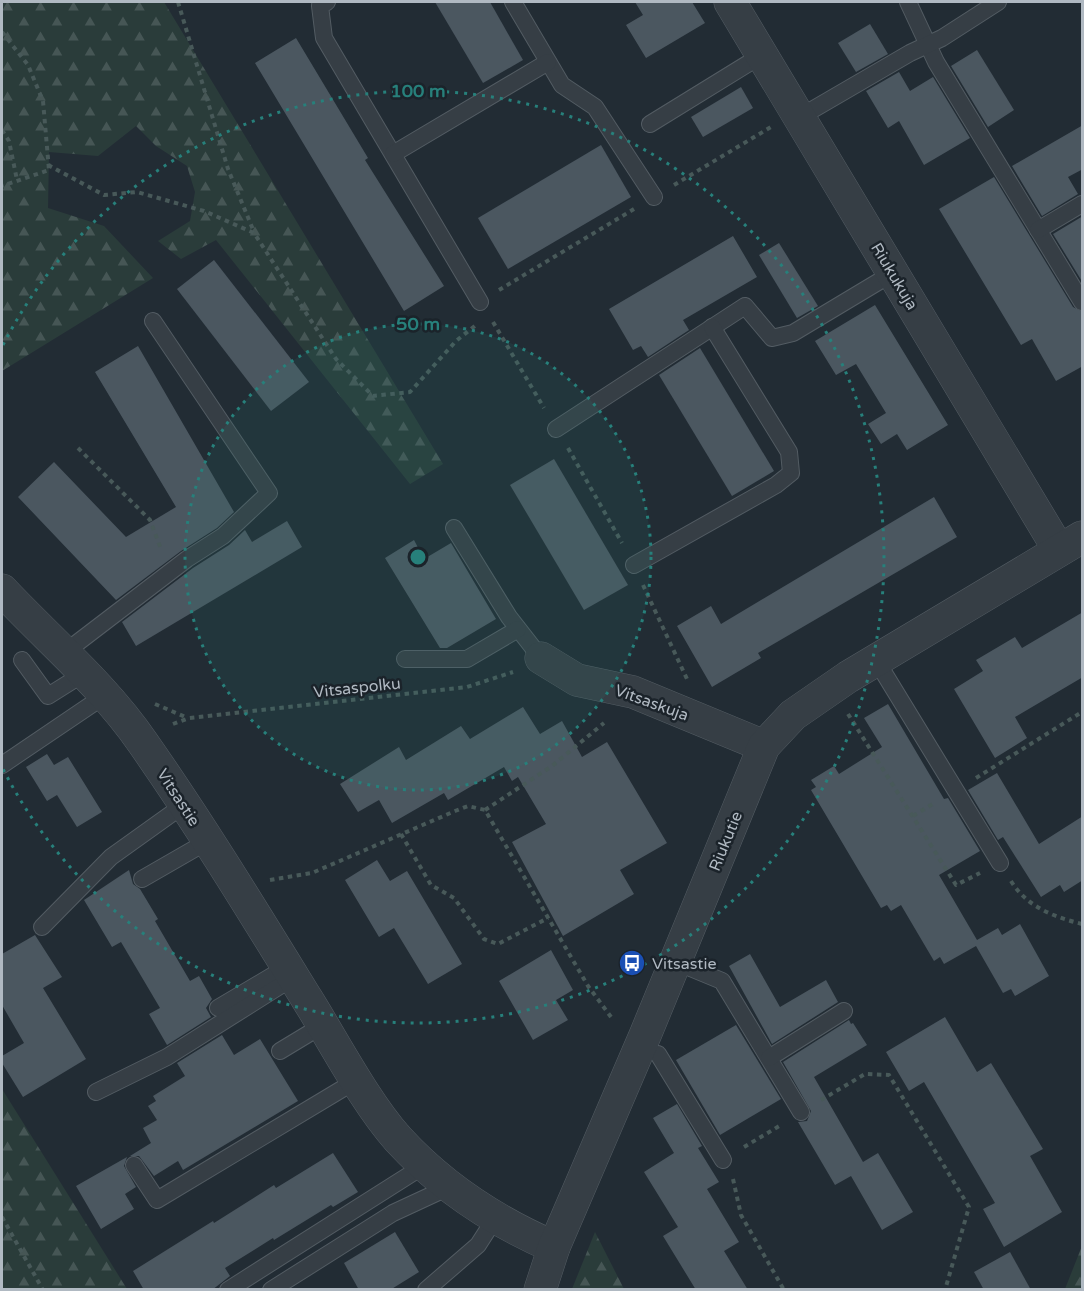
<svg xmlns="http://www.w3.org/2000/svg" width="1084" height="1291" viewBox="0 0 1084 1291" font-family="'Varela Round',sans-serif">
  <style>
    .forest { fill: url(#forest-firs) }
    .building { fill: #4b5760 }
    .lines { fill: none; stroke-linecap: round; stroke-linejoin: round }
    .lane-casing { stroke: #535c63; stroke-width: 18 }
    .street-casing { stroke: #535c63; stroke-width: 33 }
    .path { stroke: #485959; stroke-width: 4; stroke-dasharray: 4.5 4.5; stroke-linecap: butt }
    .lane { stroke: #363e45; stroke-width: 16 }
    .street { stroke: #363e45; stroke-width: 32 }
    .ring { fill: none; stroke: #27807b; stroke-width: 3; stroke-dasharray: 3 6 }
    .labels { text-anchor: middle; stroke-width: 5; stroke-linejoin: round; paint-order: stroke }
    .street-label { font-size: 16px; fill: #b0b9c2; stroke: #1b232a }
    .poi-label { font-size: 16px; fill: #b0b9c2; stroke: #1b232a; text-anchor: start }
    .centre { fill: #27807b; stroke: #1b232a; stroke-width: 3 }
    .ring-label { font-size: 18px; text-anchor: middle; font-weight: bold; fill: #27807b; stroke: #1b232a; stroke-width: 5; stroke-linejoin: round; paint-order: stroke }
  </style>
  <defs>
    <pattern id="forest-firs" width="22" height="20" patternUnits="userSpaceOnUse" patternTransform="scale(1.5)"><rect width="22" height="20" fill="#2a3c3a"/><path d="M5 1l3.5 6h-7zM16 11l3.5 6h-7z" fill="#465655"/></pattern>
  </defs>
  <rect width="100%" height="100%" fill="#222c34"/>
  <g class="forest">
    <path d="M2,2H164L443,464L410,484L216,240L181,259L158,241L190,221L195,192L187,166L156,146L136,126L98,156L49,152L48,208L104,226L153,278L2,371Z"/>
    <path d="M2,1089L127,1289H2Z"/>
    <path d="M595,1232L624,1289H572Z"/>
    <path d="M1082,1246V1289H1065Z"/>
  </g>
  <g class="building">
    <path d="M435,2H490L523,60L483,83Z"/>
    <path d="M635,2H692L705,23L646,58L626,25L643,15Z"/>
    <path d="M870,24L888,54L856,72L838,43Z"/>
    <path d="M296,38L368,158L365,160L444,286L404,311L255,63Z"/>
    <path d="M977,50L1014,110L988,127L951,66Z"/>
    <path d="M899,72L910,91L933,77L970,138L924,165L899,121L888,128L866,91Z"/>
    <path d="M741,87L753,108L703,137L691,117Z"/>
    <path d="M1083,125V169L1068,177L1078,194L1042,216L1012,166Z"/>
    <path d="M601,145L631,197L508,269L478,218Z"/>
    <path d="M994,177L1073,307L1083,312V366L1056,381L1032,339L1021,345L939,209Z"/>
    <path d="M1083,216V283L1053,234Z"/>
    <path d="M733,236L757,277L683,320L689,330L648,357L641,346L633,350L609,309Z"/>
    <path d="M779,243L818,306L797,318L759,255Z"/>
    <path d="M214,260L309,382L271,411L177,289Z"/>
    <path d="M875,305L948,425L907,450L897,434L881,444L868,424L886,413L856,364L836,375L815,341Z"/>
    <path d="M138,346L234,512L217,528L181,551L116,600L18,497L54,462L126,537L176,507L95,372Z"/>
    <path d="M700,348L774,471L732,496L659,375Z"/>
    <path d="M554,459L628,585L584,610L510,485Z"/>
    <path d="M934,497L957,537L758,653L761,658L712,687L677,626L711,606L721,624Z"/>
    <path d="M287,521L302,547L136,646L122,622L193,568L229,545L245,530L252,542Z"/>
    <path d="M414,540L424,559L451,543L496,619L447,648H440L385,558Z"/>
    <path d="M1083,612V677L1015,717L1027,738L995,758L954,689L983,671L976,660L1015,637L1022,648Z"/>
    <path d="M888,704L944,799L948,798L980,851L939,875L977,940L998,928L1002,935L1020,924L1049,976L1015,996L1011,989L1003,993L976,946L944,964L940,957L934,961L901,905L891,911L887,905L881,908L811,790L816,787L811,780L834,766L839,774L882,747L864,718Z"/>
    <path d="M523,707L540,734L562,721L582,757L607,742L667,843L620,870L634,894L563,936L512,842L546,824L518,777L512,781L504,767L448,800L444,793L392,823L379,800L358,812L340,784L399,747L406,760L461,726L470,739Z"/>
    <path d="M47,754L54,765L68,757L102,812L77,827L57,795L47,801L26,767Z"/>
    <path d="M997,773L1039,844L1083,816V880L1064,892L1060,885L1041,897L1003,837L998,840L968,790Z"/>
    <path d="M377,860L390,881L407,871L462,964L428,984L394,928L379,937L345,880Z"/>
    <path d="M129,870L133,884L140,889L158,919L155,921L190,981L199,976L212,999L206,1008L211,1017L167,1045L149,1014L160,1008L121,942L112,947L84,900Z"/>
    <path d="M35,935L62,977L43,988L86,1059L23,1097L2,1063V1056L24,1043L2,1005V954Z"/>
    <path d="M551,950L573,990L556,1000L568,1020L533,1040L499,981Z"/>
    <path d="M750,954L780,1007L826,980L838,1002L772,1044L729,966Z"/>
    <path d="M945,1017L977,1072L991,1063L1043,1149L1030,1156L1062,1212L1004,1247L983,1209L995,1203L924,1082L909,1091L886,1052Z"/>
    <path d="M849,1020L851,1024L853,1023L867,1045L814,1077L863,1162L878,1153L913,1212L882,1230L851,1176L835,1185L798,1122L807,1121L811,1111L783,1062Z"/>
    <path d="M736,1025L781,1099L720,1135L676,1060Z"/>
    <path d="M222,1035L234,1055L260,1039L298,1101L183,1170L178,1161L154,1176L139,1156H130L151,1143L143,1128L157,1120L148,1106L156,1101L153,1096L185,1076L177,1063Z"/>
    <path d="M677,1104L702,1146L698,1148L719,1182L707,1189L739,1242L724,1251L748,1290H696L663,1236L678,1227L644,1172L674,1153L653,1118Z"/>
    <path d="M333,1153L358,1192L333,1207L331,1205L274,1240L273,1238L225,1268L230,1276L212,1290H144L133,1271L213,1221L214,1223L274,1185L276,1188Z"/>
    <path d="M127,1157L124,1166L136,1187L125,1194L134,1209L101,1229L76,1186Z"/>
    <path d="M395,1232L419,1272L390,1290H359L344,1263Z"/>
    <path d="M1010,1252L1031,1290H984L974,1272Z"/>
  </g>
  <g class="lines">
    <g class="lane-casing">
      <g id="lane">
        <path d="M327,2L320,6L324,38L480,302"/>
        <path d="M513,2L562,85L595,107L654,197"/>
        <path d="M908,2L936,62L1082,302"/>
        <path d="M800,117L910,53L942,38L998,2"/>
        <path d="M650,124L762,55"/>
        <path d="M393,154L548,62"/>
        <path d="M1038,230L1082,204"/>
        <path d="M556,429L745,306L772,338L793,333L893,273"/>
        <path d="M454,528L509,617L541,658"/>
        <path d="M634,565L776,485L791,473L789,452L712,327"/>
        <path d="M64,653L187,559L223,536L269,493L153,321"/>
        <path d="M405,659H467L518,629"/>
        <path d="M22,660L48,696L83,674"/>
        <path d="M876,660L1000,863"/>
        <path d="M2,765L104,696"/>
        <path d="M142,879L208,841"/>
        <path d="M42,927L111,857L185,804"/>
        <path d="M676,962L722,981L801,1112"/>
        <path d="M218,1008L287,967"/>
        <path d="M280,1051L323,1025"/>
        <path d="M658,1054L723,1160"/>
        <path d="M769,1058L844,1011"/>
        <path d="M96,1092L167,1057L294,977"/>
        <path d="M134,1165L157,1200L357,1080"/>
        <path d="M228,1290L425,1165"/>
        <path d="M271,1290L393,1213L449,1187"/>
        <path d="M426,1290L478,1245L496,1217"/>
      </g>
    </g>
    <g class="street-casing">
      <g id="street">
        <path d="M730,2L1059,550"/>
        <path d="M2,590C49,640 104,686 143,743C201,826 254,913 307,999C334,1042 365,1102 398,1139C441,1186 496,1222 554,1247"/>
        <path d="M541,658L577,680L633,692L764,746"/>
        <path d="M540,1290L554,1247L646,1033L764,746L793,715L848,677L1082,537"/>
      </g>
    </g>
    <g class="path">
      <path d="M178,2L228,169L254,232"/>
      <path d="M2,32L28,65L43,101L49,170L2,186"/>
      <path d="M2,130L9,141L17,180"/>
      <path d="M48,165L104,195L137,192L204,211L254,233L336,359L373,396L410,392L456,341L476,325"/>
      <path d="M674,185L771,127"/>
      <path d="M499,290L634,209"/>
      <path d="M493,322L544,408"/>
      <path d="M78,448L150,520L161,549"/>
      <path d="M568,448L622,543"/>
      <path d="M643,585L687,679"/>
      <path d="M155,704L188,718"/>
      <path d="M848,714L956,885L980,873"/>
      <path d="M173,724L189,718L467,687L513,672"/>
      <path d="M976,778L1082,712"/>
      <path d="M485,810L552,766L604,723"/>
      <path d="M913,816L936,802"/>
      <path d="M401,834L431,885L454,898L484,939L498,944L548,918"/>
      <path d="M270,880L312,873L455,811L468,806L485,810L588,986L611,1017"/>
      <path d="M1011,881C1027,907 1054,917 1082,924"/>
      <path d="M821,1100L865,1074L889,1075L969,1207L945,1290"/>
      <path d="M744,1147L781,1125"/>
      <path d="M733,1179L741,1215L784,1290"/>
      <path d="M2,1217L43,1290"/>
    </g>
    <use href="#lane" class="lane"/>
    <use href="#street" class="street"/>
  </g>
  <circle cx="418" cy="557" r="233" fill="#27807b" fill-opacity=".12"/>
  <g class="ring">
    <circle cx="418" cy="557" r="233"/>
    <path d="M3 345A466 466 0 1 1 3 769"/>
  </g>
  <defs>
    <g id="bus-disc" transform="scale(1.35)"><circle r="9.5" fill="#1a4fb4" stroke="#1b232a"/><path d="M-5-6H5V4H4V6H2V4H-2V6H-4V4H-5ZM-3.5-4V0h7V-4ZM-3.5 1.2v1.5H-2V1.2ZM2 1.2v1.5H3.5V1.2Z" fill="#fff"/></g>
  </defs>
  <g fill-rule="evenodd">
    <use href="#bus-disc" x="632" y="963"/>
  </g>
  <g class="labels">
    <g class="street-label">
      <text transform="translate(895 276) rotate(59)" y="6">Riukukuja</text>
      <text transform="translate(357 687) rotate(-6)" y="6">Vitsaspolku</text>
      <text transform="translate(652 702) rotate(20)" y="6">Vitsaskuja</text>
      <text transform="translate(179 797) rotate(57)" y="6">Vitsastie</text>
      <text transform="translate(725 841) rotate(-68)" y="6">Riukutie</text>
    </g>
    <g class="poi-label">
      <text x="652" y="969">Vitsastie</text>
    </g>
  </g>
  <circle cx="418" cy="557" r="9" class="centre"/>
  <g class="ring-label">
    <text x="418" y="97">100 m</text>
    <text x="418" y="330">50 m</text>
  </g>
  <rect width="1084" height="1291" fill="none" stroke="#b0b9c2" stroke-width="6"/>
</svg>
